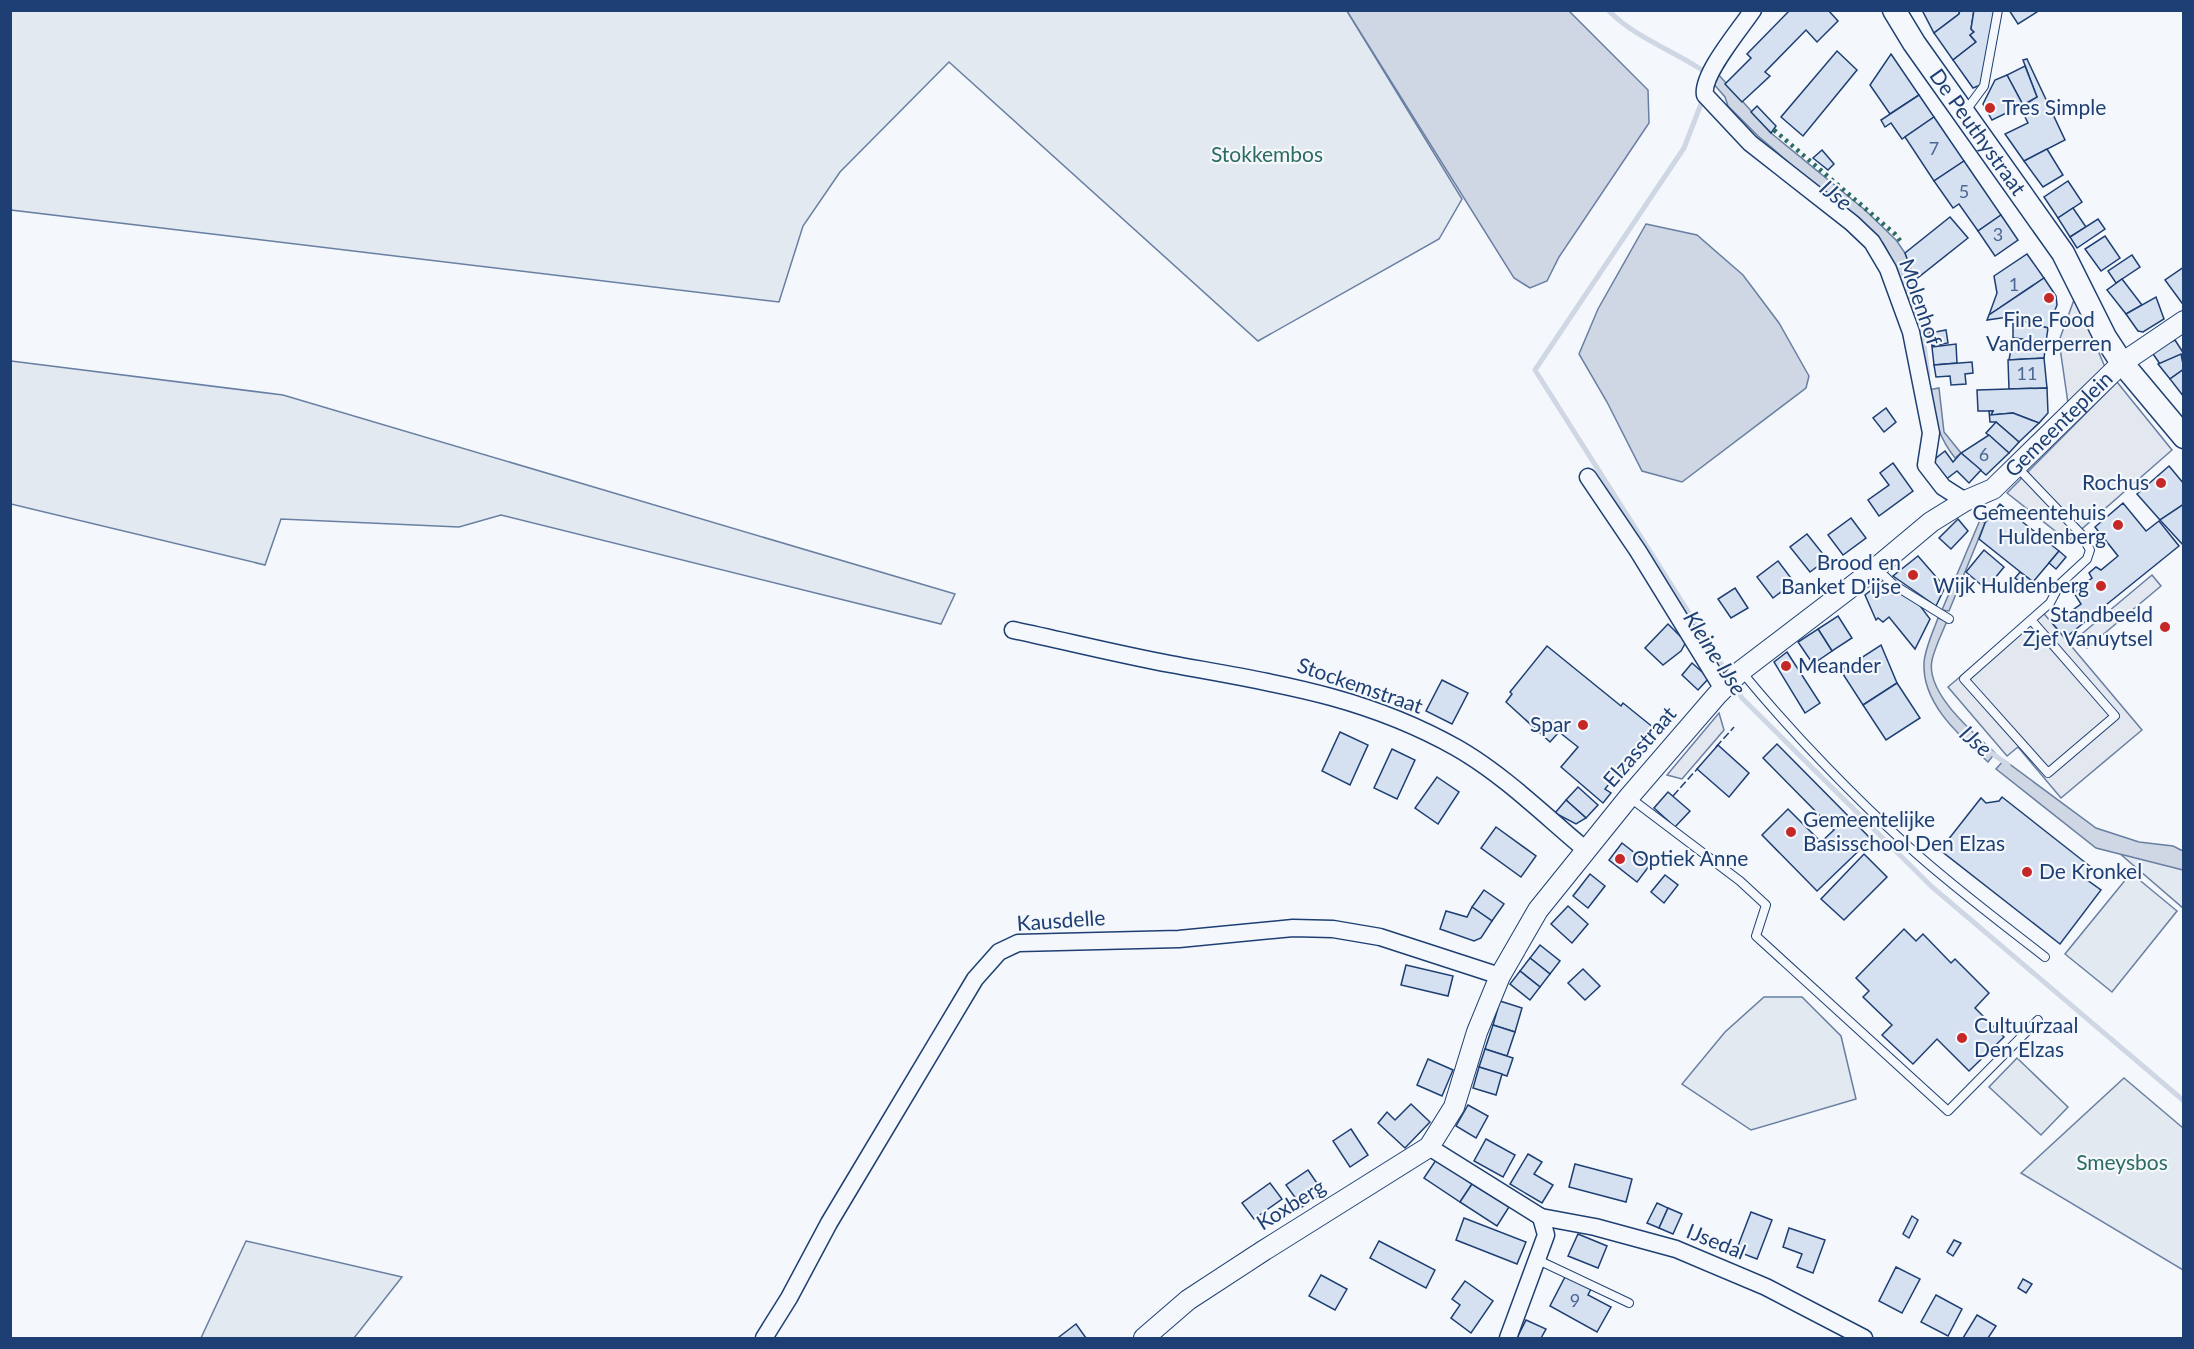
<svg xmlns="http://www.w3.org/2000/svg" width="2194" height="1349" viewBox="0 0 2194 1349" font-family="Lato,sans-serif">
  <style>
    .green { fill: #e3e9f0; stroke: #687fa3; stroke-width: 1.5 }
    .parking { fill: #e3e8f0; stroke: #687fa3; stroke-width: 1.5 }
    .water { fill: #cfd7e4; stroke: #687fa3; stroke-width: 1.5 }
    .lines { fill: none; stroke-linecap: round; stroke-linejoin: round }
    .stream { stroke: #cfd7e4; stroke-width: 5 }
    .building { fill: #d5e0f0; stroke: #1d3f73; stroke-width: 1.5 }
    .service-casing { stroke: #1d3f73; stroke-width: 10 }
    .minor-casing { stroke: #1d3f73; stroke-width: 19 }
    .tertiary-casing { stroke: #1d3f73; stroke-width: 22 }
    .secondary-casing { stroke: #1d3f73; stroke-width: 25 }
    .service { stroke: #f4f7fb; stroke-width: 8 }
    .minor { stroke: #f4f7fb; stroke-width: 16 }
    .tertiary { stroke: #f4f7fb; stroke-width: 20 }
    .secondary { stroke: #f4f7fb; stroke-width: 22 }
    .hedge { stroke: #2c6c60; stroke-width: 4.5; stroke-dasharray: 3 4.5; stroke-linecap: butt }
    .fence { stroke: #1d3f73; stroke-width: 1.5; stroke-dasharray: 8 3; stroke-linecap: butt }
    .poi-dot { fill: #c62828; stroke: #f4f7fb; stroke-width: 2 }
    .labels { text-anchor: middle; stroke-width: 4.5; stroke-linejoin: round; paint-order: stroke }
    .number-label { font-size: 18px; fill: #4b6792 }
    .poi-label { font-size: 21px; fill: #1d3f73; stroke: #f4f7fb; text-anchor: start }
    .street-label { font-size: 21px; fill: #1d3f73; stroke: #f4f7fb }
    .park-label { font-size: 21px; fill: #2c6c60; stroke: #f4f7fb }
    .water-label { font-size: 22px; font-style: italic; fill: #1d3f73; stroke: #f4f7fb }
  </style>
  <rect width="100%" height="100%" fill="#f4f7fb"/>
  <g class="green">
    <path d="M11,10L1347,11L1462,199L1439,239L1258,341L949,62L840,172L803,226L779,302L11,210Z"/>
    <path d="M11,361L283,395L955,594L941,624L501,515L459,527L281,519L265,565L11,504Z"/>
    <path d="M2111,846L2183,864V908Z"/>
    <path d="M2131,873L2177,911L2112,992L2065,954Z"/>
    <path d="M1764,997H1802L1841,1036L1856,1099L1751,1130L1682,1084L1725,1032Z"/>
    <path d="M2017,1058L2068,1107L2041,1135L1989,1087Z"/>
    <path d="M2124,1078L2183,1128V1270L2021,1173Z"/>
    <path d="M246,1241L402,1277L354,1338H201Z"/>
  </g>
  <g class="parking">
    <path d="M2075,297L2105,367L2068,403L2059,341Z"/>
    <path d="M2117,382L2172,450L2068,541L2007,493Z"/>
    <path d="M2152,575L2161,586L2087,648L2078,637Z"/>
    <path d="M2040,609L2142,730L2061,798L2018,747L2007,756L1948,687Z"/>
    <path d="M1719,713L1724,730L1682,779L1667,775Z"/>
  </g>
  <g class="water">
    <path d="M1347,11H1569L1648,90L1649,123L1559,257L1547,281L1530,288L1514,278Z"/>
    <path d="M1717,73L1771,133L1865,210L1896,240L1905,253L1922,298L1930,333L1918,335C1910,302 1900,272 1883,243L1758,136L1728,106L1725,97L1711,81Z"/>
    <path d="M1646,224L1697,235L1743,275L1779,323L1809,376L1806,388L1682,482L1642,471L1607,402L1579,354L1598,309Z"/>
    <path d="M1939,388L1944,432L1961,453L1955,458C1938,437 1934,417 1928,390Z"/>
    <path d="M1980,520L1985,523L1949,611L1942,610Z"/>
    <path d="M1938,618L1947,621C1942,633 1935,647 1932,660C1925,693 1974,733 1995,753L1988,762C1960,736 1922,704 1924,663C1925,648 1933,632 1938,618Z"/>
    <path d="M2004,760L2096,828L2139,842L2173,846L2183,851V870L2096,848L1996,769Z"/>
  </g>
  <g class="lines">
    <g class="stream">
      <path d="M1608,10C1636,39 1676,51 1708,74"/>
      <path d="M1701,104L1684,148L1535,370L1729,676"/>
      <path d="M1922,328L1928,375"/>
      <path d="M1734,684L1742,698L1931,886L2184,1101"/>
      <path d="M1989,751L2008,765"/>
    </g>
  </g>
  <g class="building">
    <path d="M1790,10H1828L1838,21L1817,42L1806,30L1765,72L1770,76L1742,102L1725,84L1751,58L1747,54Z"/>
    <path d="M1922,10H1960L1959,14L1934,33Z"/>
    <path d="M1960,10H1974L1971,29L1974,32L1970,35L1976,42L1953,60L1934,33L1959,14Z"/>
    <path d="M1974,10H1995L1983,84L1973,88L1953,60L1976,42L1970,35L1974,32L1971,29Z"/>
    <path d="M2009,10H2040L2018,24Z"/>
    <path d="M1837,51L1857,70L1803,136L1781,117Z"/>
    <path d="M1891,54L1919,95L1890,114L1870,85Z"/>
    <path d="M2027,59L2065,140L2024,161L2005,134L2028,123L2020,107L2037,97L2023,60Z"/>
    <path d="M2025,66L2037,97L2023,105L2007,75Z"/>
    <path d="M2007,75L2023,105L1992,120L1983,104L1995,80Z"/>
    <path d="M1919,95L1934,117L1902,139L1891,123L1885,127L1881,120Z"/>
    <path d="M1757,106L1776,126L1771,133L1751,112Z"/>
    <path d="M1934,117L1964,161L1934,181L1905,137Z"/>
    <path d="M2047,149L2063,175L2043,187L2024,161Z"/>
    <path d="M1822,150L1834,164L1828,170L1813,158Z"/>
    <path d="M1964,161L2001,215L1978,231L1959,204L1953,208L1934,181Z"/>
    <path d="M2068,181L2082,202L2058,218L2044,197Z"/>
    <path d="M2073,208L2086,227L2070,237L2058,218Z"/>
    <path d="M2001,215L2018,240L1995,256L1978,231Z"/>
    <path d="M1950,217L1968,238L1915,280L1905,253Z"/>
    <path d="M2098,219L2105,229L2077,248L2070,237Z"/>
    <path d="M2105,236L2120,258L2101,271L2085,249Z"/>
    <path d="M2027,254L2044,278L1989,315L1997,293L1994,276Z"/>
    <path d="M2132,255L2140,267L2116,283L2108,271Z"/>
    <path d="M2184,267V302L2182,303L2165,280Z"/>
    <path d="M2044,278L2056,296L2057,305L2048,328L2008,317L1987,320L1989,315Z"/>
    <path d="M2122,279L2142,305L2126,314L2107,290Z"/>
    <path d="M2156,297L2164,319L2143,332L2138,331L2126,314Z"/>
    <path d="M2013,318L2048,328L2046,342L2013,338Z"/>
    <path d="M1946,330L1948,343L1932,346L1930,333Z"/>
    <path d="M2013,338L2046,342L2044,358L2009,360Z"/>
    <path d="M2175,340L2184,354L2160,364L2151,351Z"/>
    <path d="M1956,344L1957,363L1934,365L1932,347Z"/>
    <path d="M2181,354L2184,369L2170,379L2158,364Z"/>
    <path d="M2044,358L2047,388L2009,389L2008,360Z"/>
    <path d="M1972,362L1973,373L1965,374L1966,384L1951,385L1950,376L1936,377L1934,365Z"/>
    <path d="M2184,369V397L2170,379Z"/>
    <path d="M2047,388L2048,413L2039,423L2013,413L1991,415L1993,411H1978L1977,390Z"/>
    <path d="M1886,408L1896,422L1884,432L1873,418Z"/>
    <path d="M1989,411H1993L1991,415L2013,413L2039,423L2019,442L1996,422H1990Z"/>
    <path d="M1996,422L2019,442L2009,453L1986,433Z"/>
    <path d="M1989,435L2009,453L1986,475L1961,453Z"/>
    <path d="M1945,451L1953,462L1961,453L1981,470L1969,483L1957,471L1945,480L1931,462Z"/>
    <path d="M1893,463L1913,491L1879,516L1868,500L1889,485L1880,473Z"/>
    <path d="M2169,466L2184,484V504L2160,520L2137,494Z"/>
    <path d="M2123,503L2146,531L2159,521L2179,546L2065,638L2053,624L2081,604L2074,593L2092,578L2089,573L2096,567L2101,570L2118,556L2095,527Z"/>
    <path d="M2000,504L2059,551L2033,582L1979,539L1985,523Z"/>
    <path d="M2184,504V546L2160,520Z"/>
    <path d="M1851,518L1866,538L1843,555L1828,535Z"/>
    <path d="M1958,519L1968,531L1951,549L1939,538Z"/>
    <path d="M1807,534L1827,559L1810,572L1790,547Z"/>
    <path d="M1984,550L2004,567L1986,589L1966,572Z"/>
    <path d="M2059,551L2066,557L2056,569L2049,563Z"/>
    <path d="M1918,556L1945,587L1936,606L1893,576Z"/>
    <path d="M1778,561L1794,582L1773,598L1757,577Z"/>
    <path d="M2020,572L2032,581L2027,587L2015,578Z"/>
    <path d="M1883,581L1893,595L1896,591L1918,603L1930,619L1915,649L1889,617L1883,622L1878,618L1876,620L1865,595Z"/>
    <path d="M1735,588L1748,608L1731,618L1718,599Z"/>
    <path d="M1838,616L1852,638L1832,651L1818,629Z"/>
    <path d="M1668,624L1686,642L1681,651L1663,665L1645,648Z"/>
    <path d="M1818,629L1832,651L1813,664L1798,642Z"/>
    <path d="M1881,645L1897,683L1863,705L1841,671Z"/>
    <path d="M1547,646L1621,706L1623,703L1654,728L1605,789L1611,793L1603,803L1561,767L1578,747L1559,732L1550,742L1506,702L1512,694L1510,692Z"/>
    <path d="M1787,652L1820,703L1805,713L1774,662Z"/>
    <path d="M1692,663L1709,678L1698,690L1682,675Z"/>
    <path d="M1442,680L1468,693L1452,724L1426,711Z"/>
    <path d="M1897,683L1920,718L1886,740L1863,705Z"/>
    <path d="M1340,732L1368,745L1350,785L1322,771Z"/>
    <path d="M1777,744L1871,839L1817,891L1762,835L1788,809L1821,842L1834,830L1763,758Z"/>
    <path d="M1718,745L1749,773L1729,797L1697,769Z"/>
    <path d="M1392,749L1415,760L1397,799L1374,788Z"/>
    <path d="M1437,777L1459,792L1438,824L1415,808Z"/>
    <path d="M1578,787L1598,805L1586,818L1566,800Z"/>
    <path d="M1668,792L1690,811L1675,827L1654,808Z"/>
    <path d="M2002,797L2091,867L2083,877L2101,890L2060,944L1940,850L1981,798L1986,803L1999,801Z"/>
    <path d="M1566,800L1586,818L1576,824L1555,813Z"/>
    <path d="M1496,827L1536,856L1521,877L1481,848Z"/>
    <path d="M1622,843L1650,865L1637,882L1609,860Z"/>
    <path d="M1864,854L1887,877L1844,920L1821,899Z"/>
    <path d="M1590,874L1605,886L1588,908L1573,896Z"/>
    <path d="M1665,875L1678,885L1664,903L1651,892Z"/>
    <path d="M1484,890L1504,904L1492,921L1472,907Z"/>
    <path d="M1568,906L1588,924L1572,943L1551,924Z"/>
    <path d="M1472,907L1492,921L1481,938L1474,941L1440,929L1446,911L1467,917Z"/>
    <path d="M1904,929L1916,941L1923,934L1951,963L1955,959L1989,993L1975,1008L2004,1037L1969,1071L1937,1039L1913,1064L1882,1035L1892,1025L1863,997L1869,991L1856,978Z"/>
    <path d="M1540,945L1560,961L1550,974L1530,958Z"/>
    <path d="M1530,958L1550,974L1540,987L1520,971Z"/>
    <path d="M1406,965L1453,976L1448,996L1401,985Z"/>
    <path d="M1583,969L1600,986L1585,1000L1568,983Z"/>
    <path d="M1520,971L1540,987L1530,1000L1510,984Z"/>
    <path d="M1500,1001L1522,1008L1515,1032L1493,1025Z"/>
    <path d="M1493,1025L1515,1032L1507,1056L1485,1049Z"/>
    <path d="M1485,1049L1513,1058L1507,1076L1479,1067Z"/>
    <path d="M1428,1059L1453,1070L1442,1096L1417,1085Z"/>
    <path d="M1479,1067L1502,1074L1496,1095L1473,1088Z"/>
    <path d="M1411,1104L1430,1122L1405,1148L1378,1123L1387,1112L1395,1120Z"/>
    <path d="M1468,1105L1488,1116L1476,1138L1456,1126Z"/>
    <path d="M1351,1129L1368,1155L1350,1167L1333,1141Z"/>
    <path d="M1486,1139L1515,1155L1503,1177L1474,1161Z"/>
    <path d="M1528,1154L1542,1162L1534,1174L1553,1185L1542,1203L1510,1184Z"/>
    <path d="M1436,1160L1472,1184L1460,1202L1424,1178Z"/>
    <path d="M1575,1164L1632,1179L1626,1202L1569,1187Z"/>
    <path d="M1308,1170L1323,1192L1302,1207L1286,1185Z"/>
    <path d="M1270,1183L1282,1199L1254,1219L1242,1203Z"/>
    <path d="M1472,1184L1509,1207L1497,1226L1460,1202Z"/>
    <path d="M1657,1203L1668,1208L1659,1228L1647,1223Z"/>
    <path d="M1668,1208L1682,1214L1673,1234L1659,1228Z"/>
    <path d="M1751,1212L1772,1220L1757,1259L1736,1251Z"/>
    <path d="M1912,1216L1918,1220L1909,1238L1903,1234Z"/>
    <path d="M1464,1218L1526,1242L1517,1264L1456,1240Z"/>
    <path d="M1789,1228L1825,1240L1813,1273L1797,1267L1802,1254L1783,1247Z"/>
    <path d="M1578,1234L1607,1246L1598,1268L1568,1256Z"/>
    <path d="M1954,1240L1961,1243L1953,1256L1947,1252Z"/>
    <path d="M1379,1241L1435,1270L1426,1288L1370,1258Z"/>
    <path d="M1896,1267L1920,1279L1902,1313L1879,1301Z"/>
    <path d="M1321,1275L1347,1289L1335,1310L1309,1296Z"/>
    <path d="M1566,1275L1591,1289L1588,1295L1611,1307L1597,1332L1550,1306Z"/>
    <path d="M2023,1279L2032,1284L2026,1293L2018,1288Z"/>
    <path d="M1465,1281L1493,1301L1471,1333L1451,1318L1460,1305L1452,1299Z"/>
    <path d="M1936,1295L1962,1309L1948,1336L1921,1322Z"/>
    <path d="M1977,1315L1996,1326L1988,1338H1963Z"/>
    <path d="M1526,1320L1546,1329L1541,1338H1517Z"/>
    <path d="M1076,1324L1086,1338H1060L1059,1337Z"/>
  </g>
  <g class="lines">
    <g class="service-casing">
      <g id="service">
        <path d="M1964,113L1984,86L1998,10"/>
        <path d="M2017,467L2081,534L2090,550L2087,559L2060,584L2050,603L1964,679L2048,773L2115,716L2032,621"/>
        <path d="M1876,568L1894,585L1949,619"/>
        <path d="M1741,671C1793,734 1849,792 1909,847C1952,886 1999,921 2045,957"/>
        <path d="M1629,797L1740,881L1766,905L1756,936L1948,1111L2038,1020"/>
        <path d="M1538,1260L1629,1303"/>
      </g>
    </g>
    <g class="minor-casing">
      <g id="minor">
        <path d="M1753,10C1741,28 1701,75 1705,95L1750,143L1852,223L1872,242L1888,269L1911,332L1931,433L1926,465L1943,487L1965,501"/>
        <path d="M1588,477L1638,551L1723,689"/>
        <path d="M1013,630C1065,641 1117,654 1170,664C1273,683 1363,695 1457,748C1504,775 1544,815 1586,850"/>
        <path d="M1429,1147L1541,1217L1595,1227L1676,1249L1766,1287L1864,1338"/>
        <path d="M764,1338L789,1298L829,1223L975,979L999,952L1018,943L1179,939L1293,928L1333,929L1380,937L1500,976"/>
        <path d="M1508,1338L1546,1235L1541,1217"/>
      </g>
    </g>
    <g class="tertiary-casing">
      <g id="tertiary">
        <path id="s1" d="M1144,1338L1188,1300L1263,1251L1429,1147L1454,1107L1477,1032L1500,976L1538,910L1629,797L1717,695L1741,671L1876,568L1931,522L1965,501L1993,489L2122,363L2184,321"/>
      </g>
    </g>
    <g class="secondary-casing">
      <g id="secondary">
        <path id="s2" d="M1894,10L1914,43L2063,253L2105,337L2122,363L2184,437"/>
      </g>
    </g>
    <use href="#service" class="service"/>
    <use href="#minor" class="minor"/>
    <use href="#tertiary" class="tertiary"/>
    <use href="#secondary" class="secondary"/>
    <path class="hedge" d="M1774,130L1895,234L1902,243"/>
    <g class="fence">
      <path d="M1716,747L1734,727"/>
      <path d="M1673,796L1698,768"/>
    </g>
  </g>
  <g class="poi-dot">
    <circle cx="1990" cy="108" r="6"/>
    <circle cx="2049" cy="298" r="6"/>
    <circle cx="2161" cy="483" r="6"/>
    <circle cx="2118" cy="525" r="6"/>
    <circle cx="1913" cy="575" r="6"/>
    <circle cx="2101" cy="586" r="6"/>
    <circle cx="2165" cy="627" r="6"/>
    <circle cx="1786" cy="666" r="6"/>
    <circle cx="1583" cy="725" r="6"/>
    <circle cx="1791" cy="832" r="6"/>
    <circle cx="1620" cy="859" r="6"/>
    <circle cx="2027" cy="872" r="6"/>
    <circle cx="1962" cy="1038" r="6"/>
  </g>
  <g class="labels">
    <g class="number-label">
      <text x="1934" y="155">7</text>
      <text x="1964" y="198">5</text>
      <text x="1998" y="241">3</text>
      <text x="2014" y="291">1</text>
      <text x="2027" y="380">11</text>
      <text x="1984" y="461">6</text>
      <text x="1575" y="1307">9</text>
    </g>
    <g class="poi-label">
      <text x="2002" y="115">Tres Simple</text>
      <text x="2049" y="327" text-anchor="middle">Fine Food<tspan x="2049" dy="24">Vanderperren</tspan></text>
      <text x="2149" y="490" text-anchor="end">Rochus</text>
      <text x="2106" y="520" text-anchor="end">Gemeentehuis<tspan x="2106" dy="24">Huldenberg</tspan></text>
      <text x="1901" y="570" text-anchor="end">Brood en<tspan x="1901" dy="24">Banket D'ijse</tspan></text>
      <text x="2089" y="593" text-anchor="end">Wijk Huldenberg</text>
      <text x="2153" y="622" text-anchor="end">Standbeeld<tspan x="2153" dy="24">Zjef Vanuytsel</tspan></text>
      <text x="1798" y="673">Meander</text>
      <text x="1571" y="732" text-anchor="end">Spar</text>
      <text x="1803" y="827">Gemeentelijke<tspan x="1803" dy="24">Basisschool Den Elzas</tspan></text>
      <text x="1632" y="866">Optiek Anne</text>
      <text x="2039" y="879">De Kronkel</text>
      <text x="1974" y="1033">Cultuurzaal<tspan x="1974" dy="24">Den Elzas</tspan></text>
    </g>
    <g class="street-label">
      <text dy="7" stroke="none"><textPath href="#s2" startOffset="148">De Peuthystraat</textPath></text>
      <text transform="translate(1920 302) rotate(71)" y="7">Molenhof</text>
      <text dy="7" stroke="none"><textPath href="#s1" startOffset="1324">Gemeenteplein</textPath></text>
      <text transform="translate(1360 686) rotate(19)" y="7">Stockemstraat</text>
      <text transform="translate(1640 747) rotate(-49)" y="7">Elzasstraat</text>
      <text transform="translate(1061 921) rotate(-4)" y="7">Kausdelle</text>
      <text transform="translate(1291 1205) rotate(-32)" y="7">Koxberg</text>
      <text transform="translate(1716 1242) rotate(22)" y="7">IJsedal</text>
    </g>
    <g class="park-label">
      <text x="1267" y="162">Stokkembos</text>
      <text x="2122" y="1170">Smeysbos</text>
    </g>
    <g class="water-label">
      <text transform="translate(1836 195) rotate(39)" y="8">IJse</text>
      <text transform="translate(1715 653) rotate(57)" y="8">Kleine IJse</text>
      <text transform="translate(1976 741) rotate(41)" y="8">IJse</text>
    </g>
  </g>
  <rect width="2194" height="1349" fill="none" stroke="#1d3f73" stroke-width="24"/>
</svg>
